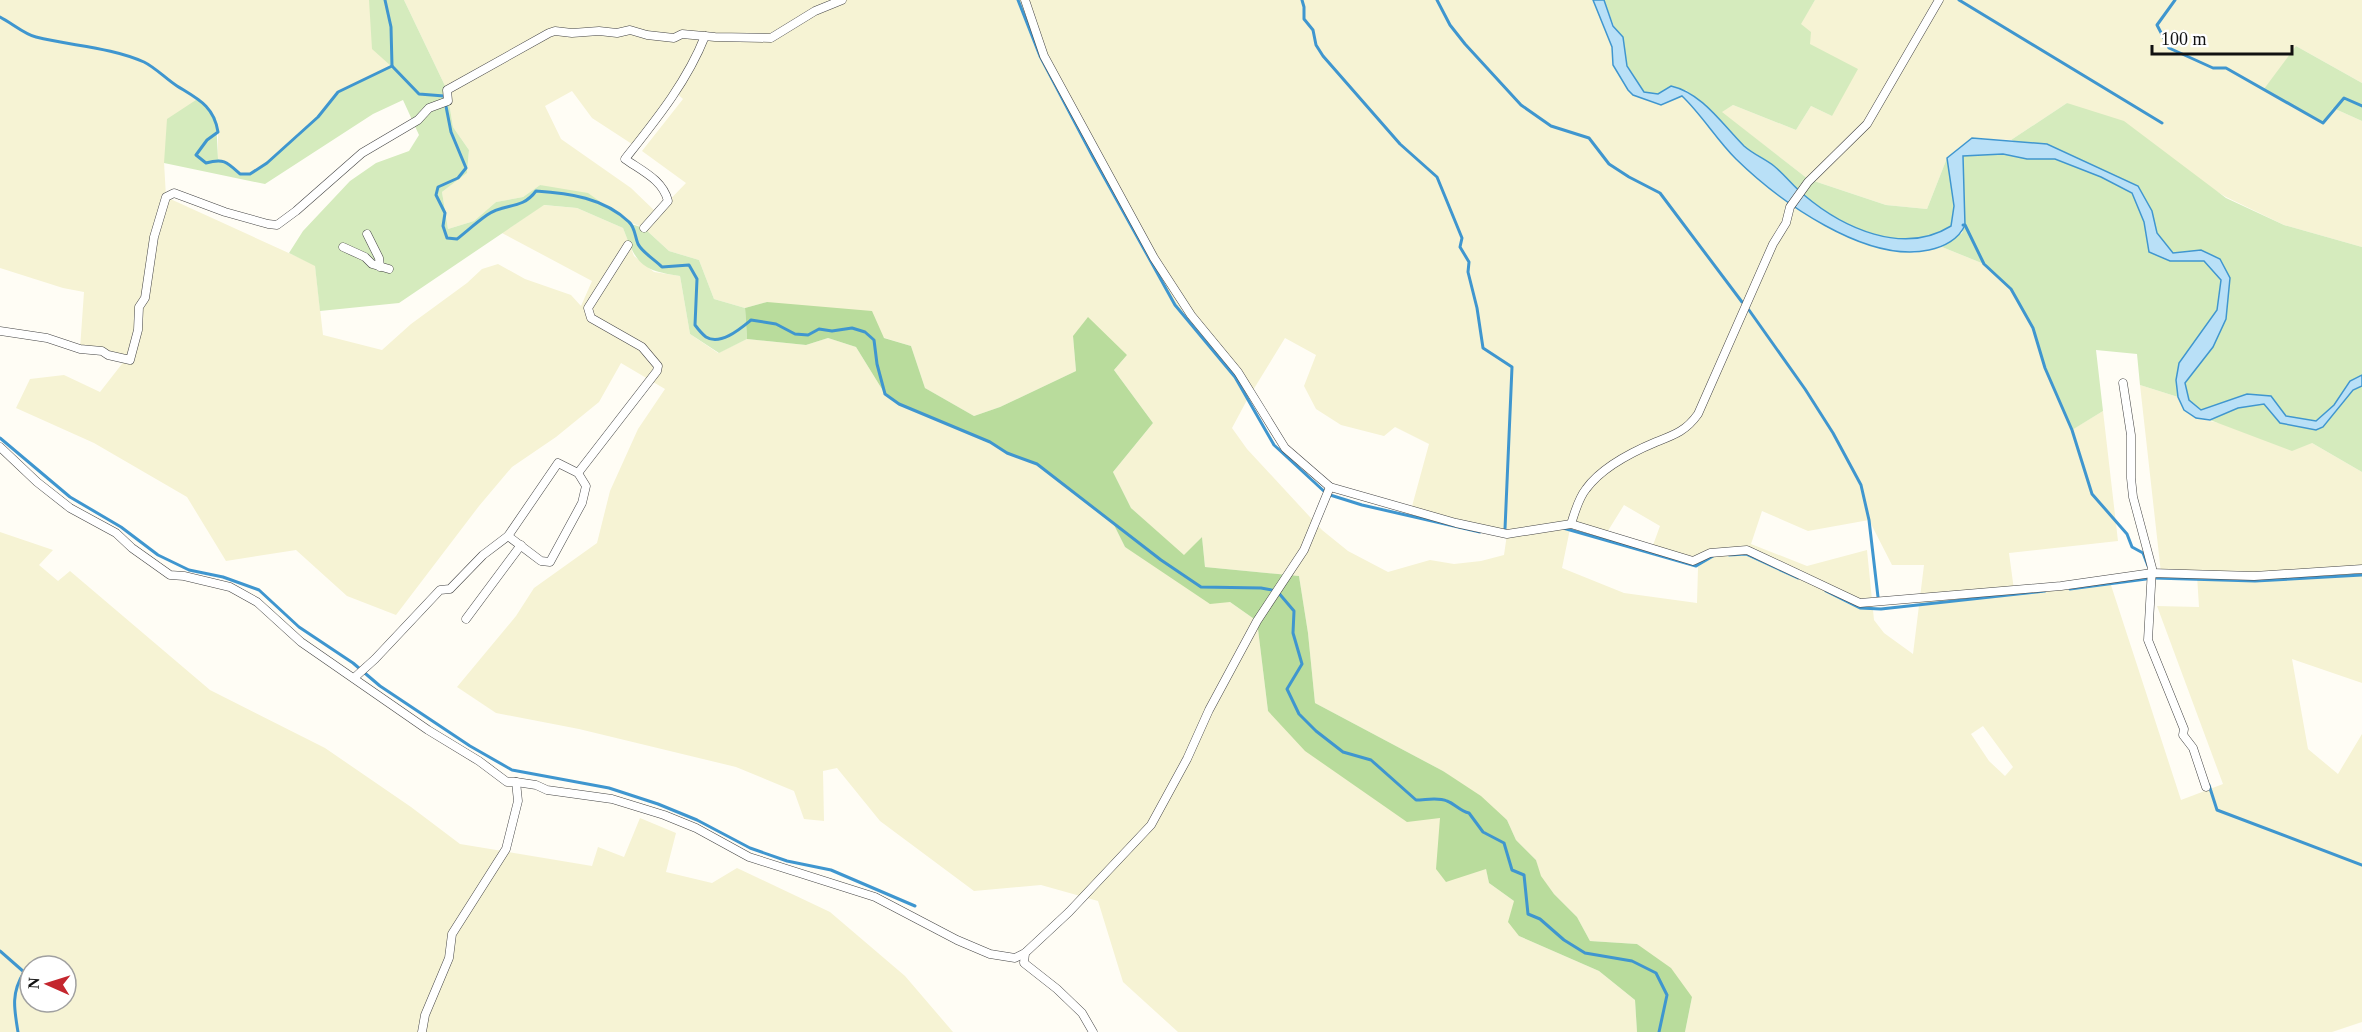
<svg xmlns="http://www.w3.org/2000/svg" width="2362" height="1032" viewBox="0 0 2362 1032" font-family="Georgia,serif">
  <style>
    .farmland { fill: #f6f3d4; fill-rule: evenodd }
    .green { fill: #d5ebbd }
    .forest { fill: #b9dc9c }
    .water { fill: #b9e0f7; stroke: #3f96cf; stroke-width: 1.5 }
    .lines { fill: none; stroke-linecap: round; stroke-linejoin: round }
    .stream { stroke: #3f96cf; stroke-width: 3 }
    .minor-casing { stroke: #444; stroke-width: 9 }
    .minor { stroke: #fff; stroke-width: 8 }
  </style>
  <rect width="100%" height="100%" fill="#fffdf5"/>
  <g class="farmland">
    <path d="M0,0H369L392,66L338,92L298,137L250,174H240L228,163L218,159V132L164,162L166,197L315,265L323,335L382,350L411,324L467,283L482,269L498,264L525,279L571,295L581,306L592,281L502,233L543,205L577,208L623,228L634,256L654,272L680,276L690,334L718,353L747,339L806,345L828,338L856,347L885,394L899,404L990,442L1007,453L1037,464L1113,523L1125,547L1230,602L1257,621L1268,711L1441,817L1486,868L1489,883L1514,901L1519,936L1599,971L1635,1000L1637,1032H1178L1123,982L1098,901L1041,885L974,891L880,821L837,768L823,771L824,821L804,819L794,791L736,767L579,729L496,713L457,687L516,616L534,588L597,543L610,491L638,429L665,389L621,363L599,402L556,437L512,467L479,506L396,615L347,596L296,550L226,561L187,497L94,443L16,408L30,379L64,375L100,392L125,360L80,349L84,292L63,288L0,268Z"/>
    <path d="M404,0H1593L1612,47L1613,65L1633,95L1682,96L1698,111L1714,135L1736,158L1795,206L1914,253L1942,247L1984,264L2011,289L2033,328L2045,368L2073,429L2103,411L2118,541L2009,553L2014,590L2109,579L2181,800L2223,784L2157,606L2199,607L2197,575L2161,573L2140,385L2178,397L2184,410L2196,418L2312,443L2362,472V683L2292,659L2308,749L2338,774L2362,734V1022L2332,1032H1685L1692,997L1637,944L1590,941L1577,917L1554,894L1540,876L1536,860L1516,840L1507,820L1443,771L1315,703L1308,633L1299,576L1205,567L1202,537L1184,556L1131,508L1113,472L1153,423L1114,370L1127,355L1073,336L1076,371L1000,407L974,416L925,388L911,346L767,302L745,308L714,299L699,260L669,251L644,228L540,185L523,197L496,202L474,221L448,229L442,192L467,173L469,150L453,127L447,90ZM673,90L683,99L642,151L686,183L657,213L631,188L561,139L545,106L572,91L592,118L635,146ZM1285,338L1316,355L1304,386L1316,409L1341,425L1384,436L1395,427L1429,444L1411,510L1507,534L1504,555L1481,561L1454,564L1430,560L1388,572L1348,551L1322,530L1247,449L1232,428L1247,400ZM1624,505L1660,526L1652,548L1693,561L1698,568L1697,603L1624,593L1562,568L1571,524L1606,534ZM1762,511L1808,531L1869,520L1892,565H1924L1913,654L1884,633L1874,620L1867,550L1807,566L1751,544ZM1983,726L2013,767L2005,776L1989,761L1971,734Z"/>
    <path d="M1815,0H2362V83L2296,46L2323,122L2333,108L2362,121V247L2284,225L2226,197L2067,103L2011,140L1972,138L1947,158L1927,209L1886,205L1808,179L1721,112L1733,105L1796,130L1811,106L1832,116L1810,44L1800,24Z"/>
    <path d="M0,532L53,550L39,565L58,581L70,571L210,690L325,748L411,807L460,844L592,866L598,847L624,857L640,818L676,833L666,872L712,883L737,868L830,912L905,976L953,1032H0ZM30,966H66V1002H30Z"/>
  </g>
  <g class="green">
    <path d="M369,0H404L447,90L453,127L469,150L467,173L442,192L448,229L474,221L496,202L523,197L540,185L588,193L631,224L644,228L669,251L699,260L714,299L745,308L747,339L719,353L690,334L680,276C641,270 637,265 623,228L577,208L544,205L399,303L320,311L315,266L289,253L303,231L350,181L376,163L409,151L419,135L403,100L373,114L265,184L164,163L167,119L199,98L216,118L218,159L228,163L240,174H250L298,137L338,92L391,66L372,49Z"/>
    <path d="M1604,0H1815L1801,24L1811,32L1810,44L1858,69L1832,116L1811,106L1796,130L1733,105L1722,112L1808,179L1886,205L1927,209L1947,158L1954,206L1951,226C1903,257 1844,228 1805,196C1794,187 1786,176 1775,167C1766,159 1754,155 1745,147C1735,137 1727,126 1717,117C1707,107 1696,99 1686,90L1658,94L1644,92L1627,65L1623,37L1614,26Z"/>
    <path d="M2296,46L2362,83V121L2333,108L2323,123L2264,89Z"/>
    <path d="M2067,103L2124,121L2226,198L2284,225L2362,247V375L2350,381L2334,405L2316,421L2286,416L2270,396L2201,410L2189,400L2185,383L2213,347L2230,278L2201,250L2173,253L2157,233L2152,211L2138,186L2103,170L2011,140Z"/>
    <path d="M2003,154L2027,159H2055L2102,177L2132,193L2144,222L2149,252L2170,261H2204L2221,279L2217,310L2176,380L2178,397L2140,385L2137,354L2096,350L2103,411L2072,430L2045,368L2033,328L2011,289L1984,264L1942,247L1962,233L1965,225L1963,156Z"/>
    <path d="M2362,386V472L2312,443L2292,451L2210,420L2238,408L2264,404L2280,423L2323,427L2353,390Z"/>
  </g>
  <path class="forest" d="M767,302L872,311L884,338L911,346L925,388L974,416L1000,407L1076,371L1073,336L1088,317L1127,355L1114,370L1153,423L1113,472L1131,508L1184,555L1202,537L1205,567L1299,576L1308,633L1315,703L1443,771L1481,796L1507,820L1516,840L1536,860L1541,876L1554,894L1577,917L1590,941L1637,944L1671,968L1692,997L1685,1032H1637L1635,1000L1599,971L1519,936L1508,922L1514,901L1489,883L1486,869L1446,882L1436,869L1440,818L1407,822L1305,751L1268,711L1257,621L1230,602L1210,604L1125,547L1113,523L1037,464L1007,453L990,442L899,404L885,394L856,347L828,338L806,345L747,339L745,308Z"/>
  <path class="water" d="M1593,0H1604L1613,26L1623,37L1627,66L1644,92L1658,94L1671,86C1702,93 1722,124 1744,146C1753,154 1765,159 1774,166C1785,175 1793,186 1804,195C1843,228 1903,256 1951,226L1954,206L1947,158L1972,138L2047,144L2138,186L2152,211L2157,233L2173,253L2201,250L2220,259L2230,278L2226,319L2213,347L2185,383L2189,400L2201,410L2247,394L2271,396L2286,416L2316,421L2334,405L2350,381L2362,375V386L2353,390L2323,427L2316,430L2280,423L2264,404L2238,408L2210,420L2196,418L2184,410L2178,397L2176,380L2179,363L2217,310L2221,280L2204,261H2170L2149,252L2144,222L2132,193L2101,177L2055,159H2027L2003,154L1963,156L1965,225C1959,239 1944,247 1929,250C1866,264 1779,201 1736,159C1716,139 1702,115 1682,96L1661,105L1633,95L1628,90L1613,65L1612,47Z"/>
  <g class="lines">
    <g class="stream">
      <path d="M385,0L391,27L392,66L419,94L444,96L451,132L466,168L458,178L438,187L436,195L445,213L443,226L447,238L457,239C467,231 477,222 487,215C505,202 521,211 536,191C569,193 604,198 629,222C635,227 635,237 638,244C642,252 655,260 662,267L689,265L697,279L695,325C698,329 702,334 706,337C720,346 740,329 751,320L776,324L795,334L808,335L819,329L832,331L852,328L865,332L874,340L877,364L885,394L899,404L990,442L1007,453L1037,464L1161,560L1201,587L1261,588L1277,591L1294,611L1293,633L1302,664L1287,689L1299,714L1316,731L1343,752L1371,760L1416,800C1426,800 1438,797 1447,801C1455,804 1460,811 1469,813L1483,832L1504,843L1512,870L1524,875L1528,914L1540,919L1564,940L1585,953L1632,961L1656,973L1667,995L1659,1032"/>
      <path d="M1018,0L1040,56L1093,157L1175,305L1235,377L1274,445L1327,494L1362,505L1480,532"/>
      <path d="M1302,0L1304,7V19L1313,30L1316,45L1323,56L1400,144L1437,177L1462,238L1460,247L1469,262L1468,272L1477,308L1483,348L1512,367L1505,529"/>
      <path d="M1437,0L1450,25L1465,44L1521,105L1551,126L1589,138L1609,164L1629,177L1660,193L1742,302"/>
      <path d="M1959,0L2162,123"/>
      <path d="M2175,0L2157,25L2169,48L2213,68H2226L2323,123L2344,98L2362,106"/>
      <path d="M0,17C12,23 24,34 36,37C72,46 110,47 144,62C156,68 166,79 177,86C198,99 214,106 218,132L207,140L196,155L206,163C224,158 227,162 240,174H250L267,163L318,117L338,92L392,66"/>
      <path d="M1963,225H1965L1984,264L2011,289L2033,328L2045,368L2072,430L2092,494L2127,534L2132,547L2143,553L2148,566"/>
      <path d="M1749,310L1805,389L1833,433L1861,485L1869,520L1878,597"/>
      <path d="M0,438L70,497L121,527L158,555L189,570L223,577L259,590L299,627L353,663L380,686L470,746L512,770L609,788L658,804L697,820L750,848L787,861L831,870L915,906"/>
      <path d="M1563,528L1696,566L1713,556"/>
      <path d="M1729,555L1746,554L1798,578"/>
      <path d="M2154,578L2255,581L2362,575"/>
      <path d="M2070,589L2146,579"/>
      <path d="M1826,591L1860,608L1881,609L2045,591"/>
      <path d="M2209,785L2217,810L2362,865"/>
      <path d="M0,951L24,972C11,993 14,1008 18,1032"/>
    </g>
    <g class="minor-casing">
      <g id="minor">
        <path d="M1025,0L1044,56L1154,258L1191,315L1238,372L1285,448L1330,487L1456,523L1507,534L1571,524L1693,561L1710,553L1747,550L1860,603L2061,586L2152,573L2254,576L2362,569"/>
        <path d="M644,228L668,201C663,180 642,171 625,159C655,121 687,82 705,36"/>
        <path d="M367,234L379,258L380,267"/>
        <path d="M343,247L365,257L372,264L389,269"/>
        <path d="M0,331L47,338L80,349L102,351L108,355L130,360L138,330L139,307L145,298L154,237L166,197L174,193L225,212L268,224L277,225L296,211L362,153L418,120L429,108L448,101L447,90L549,33L555,31L572,33L599,31L617,33L630,30L647,35L674,38L682,34L715,37L771,38L815,11L842,0"/>
        <path d="M2123,383L2131,435V478L2133,497L2152,568L2148,640L2184,729L2183,735L2193,748L2206,787"/>
        <path d="M0,447L37,482L70,508L116,533L132,548L170,575L184,576L230,587L257,602L301,642L428,730L479,761L507,782H516L518,801L506,849L452,934L449,958L425,1015L422,1032"/>
        <path d="M1571,524C1575,512 1578,499 1586,489C1602,467 1632,452 1656,442C1674,435 1686,431 1698,414L1773,244L1786,223L1790,207L1808,182L1867,124L1939,0"/>
        <path d="M508,536L541,561L550,562L582,503L586,486L578,473"/>
        <path d="M466,619L521,545"/>
        <path d="M354,678L375,659L440,590L450,589L483,555L508,536L558,463L578,473L657,371L658,366L642,347L591,318L588,308L628,245"/>
        <path d="M516,782L536,785L547,790L612,799L664,815L696,828L749,857L875,897L957,940L990,954L1015,958L1025,953L1069,912L1151,825L1187,759L1209,710L1257,621L1304,550L1330,487"/>
        <path d="M1025,953L1024,963L1057,989L1082,1013L1093,1032"/>
      </g>
    </g>
    <use href="#minor" class="minor"/>
  </g>
  <g transform="translate(48 984) rotate(273)"><circle r="28" fill="#ffffff" stroke="#a0a0a0" stroke-width="1.5"/>
  <path d="M0-4.5L10 22L0 15L-10 22Z" fill="#c4262e"/>
  <text y="-9" font-size="16" font-weight="bold" text-anchor="middle" fill="#111111">N</text>
  </g>
  <path d="M2152 45v9h140v-9" fill="none" stroke="#111111" stroke-width="3"/>
  <text x="2161" y="45" font-size="18" fill="#111111" stroke="#ffffff" stroke-width="4.5" paint-order="stroke">100 m</text>
</svg>
